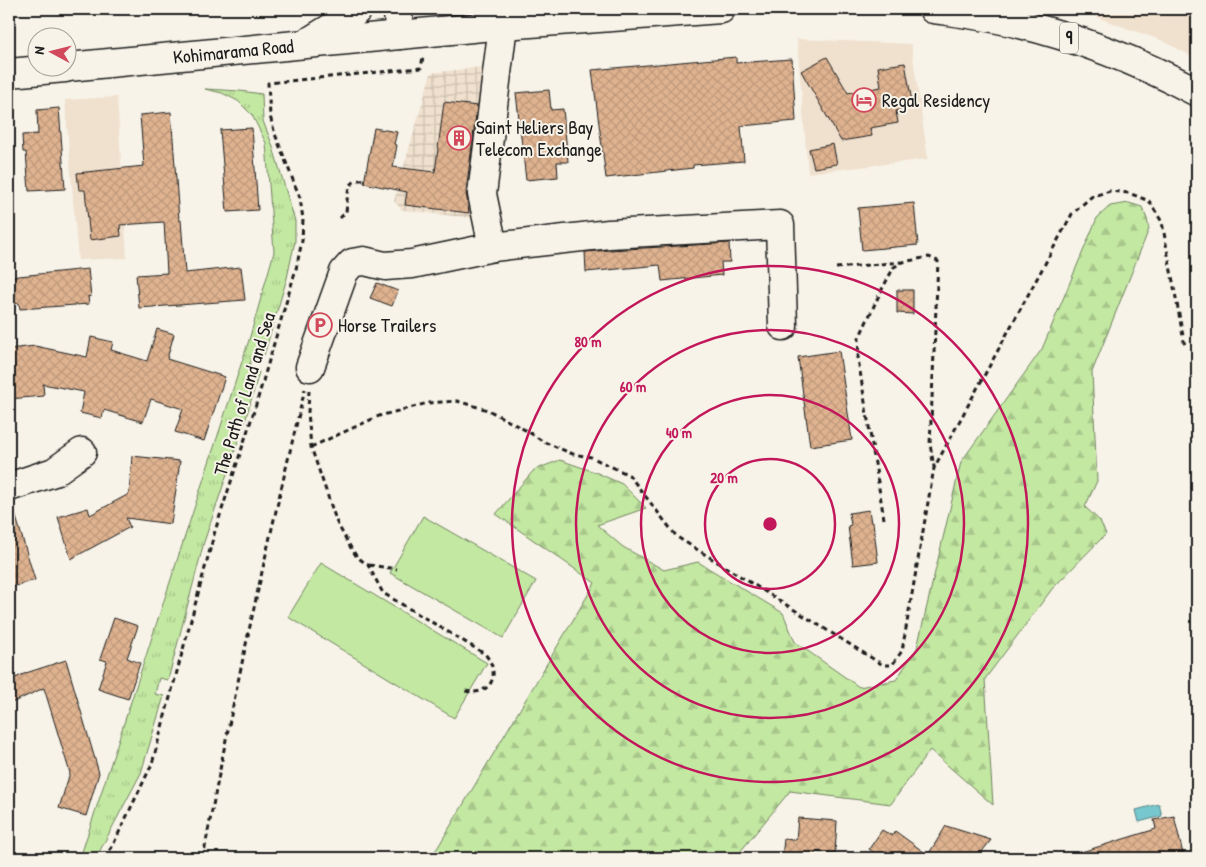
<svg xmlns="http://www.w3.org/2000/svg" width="1206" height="867" viewBox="0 0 1206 867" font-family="'Patrick Hand',sans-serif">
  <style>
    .built { fill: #f0e0ce }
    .industrial { fill: url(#industrial-grid) }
    .grass { fill: url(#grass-tufts); stroke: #70825f }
    .forest { fill: url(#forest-firs); stroke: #70825f }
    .pitch { fill: #c3e8a2; stroke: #70825f }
    .water { fill: #77c8ce; stroke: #538387 }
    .building { fill: url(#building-cross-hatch); stroke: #1c1c1c }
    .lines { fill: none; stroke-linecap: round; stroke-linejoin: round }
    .minor-casing { stroke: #1c1c1c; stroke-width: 31 }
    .major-casing { stroke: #1c1c1c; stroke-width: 31 }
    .path { stroke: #1c1c1c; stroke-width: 3; stroke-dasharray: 5 4; stroke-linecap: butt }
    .minor { stroke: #f7f3e8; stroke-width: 28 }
    .major { stroke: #f7f3e8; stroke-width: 28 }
    .ring { fill: none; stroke: #c2185b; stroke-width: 2.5 }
    .labels { text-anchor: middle; stroke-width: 4; stroke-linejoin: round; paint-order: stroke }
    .shield { fill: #f7f3e8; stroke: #5e5c59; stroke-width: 1 }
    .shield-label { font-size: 18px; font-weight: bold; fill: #1c1c1c }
    .street-label { font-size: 19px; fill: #1c1c1c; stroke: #f7f3e8 }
    .poi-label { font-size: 19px; fill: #1c1c1c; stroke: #f7f3e8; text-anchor: start }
    .centre { fill: #c2185b; stroke: #f7f3e8; stroke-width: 2.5 }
    .ring-label { font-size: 15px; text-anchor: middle; font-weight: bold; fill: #c2185b; stroke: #f7f3e8; stroke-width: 4; stroke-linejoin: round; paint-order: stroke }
  </style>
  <defs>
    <pattern id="industrial-grid" width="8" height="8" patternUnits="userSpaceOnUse" patternTransform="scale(1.25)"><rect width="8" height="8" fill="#f0e0ce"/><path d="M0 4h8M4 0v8" fill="none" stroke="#cdc0b0"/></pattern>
    <pattern id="grass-tufts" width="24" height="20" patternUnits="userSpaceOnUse" patternTransform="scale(1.25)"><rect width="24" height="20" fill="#c3e8a2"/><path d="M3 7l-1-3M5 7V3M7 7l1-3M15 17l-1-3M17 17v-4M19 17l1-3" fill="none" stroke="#a7c68b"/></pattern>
    <pattern id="forest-firs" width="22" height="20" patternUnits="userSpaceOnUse" patternTransform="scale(1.25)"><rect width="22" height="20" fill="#c3e8a2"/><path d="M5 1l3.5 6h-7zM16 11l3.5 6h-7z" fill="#a7c68b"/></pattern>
    <pattern id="building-cross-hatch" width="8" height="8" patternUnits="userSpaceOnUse" patternTransform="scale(1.25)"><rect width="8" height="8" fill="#dfb390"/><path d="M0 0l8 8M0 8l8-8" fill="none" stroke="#bf997c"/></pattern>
  </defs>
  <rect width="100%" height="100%" fill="#f7f3e8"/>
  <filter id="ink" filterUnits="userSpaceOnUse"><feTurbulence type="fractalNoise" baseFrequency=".02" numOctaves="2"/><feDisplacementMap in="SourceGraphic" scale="10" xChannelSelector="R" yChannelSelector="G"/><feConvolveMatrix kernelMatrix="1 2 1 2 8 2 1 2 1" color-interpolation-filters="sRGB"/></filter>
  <g filter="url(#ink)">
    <g class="built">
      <path d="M1074,9H1197V59L1163,41Z"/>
      <path d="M797,39L911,44L928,159L808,173Z"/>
      <path d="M117,97L127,258L78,260L65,100Z"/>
    </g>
    <path class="industrial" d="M489,66L472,218L402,210L394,201L431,73Z"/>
    <path class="grass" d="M205,89L240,91L262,94L263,121L272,144L295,221V241L287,278L264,355L254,353L248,369L259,372L246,418L204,542L168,680L159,678L155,694L164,696L141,773L96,858H80L249,340L274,252L266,143L252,115L238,101L222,93Z"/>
    <path class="forest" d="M1129,203L1142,207L1147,219L1149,229L1092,372L1097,481L1085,507L1100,521L1106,534L1052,589L985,679L993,805L930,750L891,804L790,791L735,858H430L438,847L595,583L496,514L534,470L560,460L595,472L622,484L646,508L597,525L623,547L664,570L698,562L783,613L795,642L859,687L896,680L917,648L961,462L1042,349L1097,218L1110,206Z"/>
    <g class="pitch">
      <path d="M423,516L536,581L503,638L390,573Z"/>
      <path d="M321,563L487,663L454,718L288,617Z"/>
    </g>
    <path class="water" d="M1159,804L1162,816L1139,822L1136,810Z"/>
    <g class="building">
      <path d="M736,57V63L792,59L796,121L741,126L744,161L693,165V168L606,178L592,70Z"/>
      <path d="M827,57L848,93L881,87L878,67L905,63L913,108L896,111L898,123L870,128L872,136L841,141L801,71Z"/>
      <path d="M549,90L551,110L563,109L568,162H557L558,177L526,180L516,93Z"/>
      <path d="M444,102L477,106L466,192L469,213L405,205L407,192L364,183L374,128L397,132L394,144L397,145L393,167L435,172Z"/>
      <path d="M59,108L65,189L29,191L26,152H23L22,135L38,134L37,110Z"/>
      <path d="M171,112L179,220H181L185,273L241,267L245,300L139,308L136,275L167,273L164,222L120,225L121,236L90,240L85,190H79L77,173L144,166L140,115Z"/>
      <path d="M252,128L258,210L227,212L220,130Z"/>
      <path d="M833,144L837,164L814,168L809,149Z"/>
      <path d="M914,203L918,245L862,250L858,208Z"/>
      <path d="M729,243L730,262H721L722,275L662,281L660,265L586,272L585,252L610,250Z"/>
      <path d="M88,269L91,297L88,296L89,304L20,309L19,303L9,304V277Z"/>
      <path d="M377,283L398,291L392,306L370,298Z"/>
      <path d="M897,290H913V314L897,313Z"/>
      <path d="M157,329L174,334L167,359L225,377L204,441L175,432L183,409L151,399L143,422L104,410L102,418L80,413L84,392L43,384L44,396L9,399V349L35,346L87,357L91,337L113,342L111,350L147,361Z"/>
      <path d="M839,351L852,440L810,446L798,357Z"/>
      <path d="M132,456L180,461L171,524L126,518L130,527L71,559L58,517L88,508L90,515L129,494Z"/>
      <path d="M13,507L35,580L9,588V508Z"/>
      <path d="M869,510L871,523L873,522L878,562L853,565L848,526L851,525L849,513Z"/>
      <path d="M114,618L138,626L127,658L140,663L128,699L98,689L107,661L100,659Z"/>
      <path d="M66,660L99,773L86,816L59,808L70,773L44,688L9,704V681L26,673Z"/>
      <path d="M1174,816L1184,858H1075V854L1156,829L1154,820Z"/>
      <path d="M798,818L837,821L835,853L815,852V858H782L784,839L796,840Z"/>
      <path d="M946,826L991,840L977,858H874L877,855L869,849L882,830L892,836L895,831L928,855Z"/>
    </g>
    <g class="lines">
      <g class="minor-casing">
        <g id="minor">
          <path d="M493,247L482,194L503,25"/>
          <path d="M310,367L344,272L352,263L364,261L385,266L412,264L493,247L609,234L780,225L783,326"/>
          <path d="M9,487L54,472L82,452"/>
        </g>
      </g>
      <g class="major-casing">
        <g id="major">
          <path d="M398,9L399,35"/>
          <path d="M933,9C961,13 989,16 1016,23C1079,38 1140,62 1197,92"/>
          <path d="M310,41L352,15L358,9"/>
          <path id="s1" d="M68,67L503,25L721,9"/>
          <path d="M9,73L65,68"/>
        </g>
      </g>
      <g class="path">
        <path d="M340,218L346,212C348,199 345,178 364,180"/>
        <path d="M836,268L902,262"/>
        <path d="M309,390L308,412L311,447L337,523L351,548L357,557L368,565L383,593L485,654C502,674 491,697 465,691"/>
        <path d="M311,447L379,416L428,403L457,401L488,410L527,431L544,442L573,454L591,457L629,475L677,537L883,665H892L902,651L934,468L1072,214L1091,197L1110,191L1129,193L1149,201L1162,222L1185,347"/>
        <path d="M884,519L858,359L859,338L880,293L894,267L903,262L929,257L938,261L930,444L934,467"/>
        <path d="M369,565L397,569"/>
        <path d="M104,858L112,847L152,764L215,531L255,408L296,269L302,241L303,219L300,198L275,134L270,116L268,83L421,68L423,57"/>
        <path d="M203,858C232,701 267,545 305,389"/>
      </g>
      <use href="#minor" class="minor"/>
      <use href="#major" class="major"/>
    </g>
  </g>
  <g class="ring">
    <circle cx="770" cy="524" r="65"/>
    <circle cx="770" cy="524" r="129"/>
    <circle cx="770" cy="524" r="194"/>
    <circle cx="770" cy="524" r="258"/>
  </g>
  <defs>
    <g id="hotel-ring" transform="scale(1.25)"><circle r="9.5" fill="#f7f3e8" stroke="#d1495b" stroke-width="1.5"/><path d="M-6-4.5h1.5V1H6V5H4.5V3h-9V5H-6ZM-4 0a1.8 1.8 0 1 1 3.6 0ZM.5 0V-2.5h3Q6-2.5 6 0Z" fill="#d1495b"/></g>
    <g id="building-ring" transform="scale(1.25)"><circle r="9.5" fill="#f7f3e8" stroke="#d1495b" stroke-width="1.5"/><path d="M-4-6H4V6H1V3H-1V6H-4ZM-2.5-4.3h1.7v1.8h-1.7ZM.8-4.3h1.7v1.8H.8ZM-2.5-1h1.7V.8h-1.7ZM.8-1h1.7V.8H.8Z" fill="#d1495b"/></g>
    <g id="parking-ring" transform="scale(1.25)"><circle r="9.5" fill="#f7f3e8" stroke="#d1495b" stroke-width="1.5"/><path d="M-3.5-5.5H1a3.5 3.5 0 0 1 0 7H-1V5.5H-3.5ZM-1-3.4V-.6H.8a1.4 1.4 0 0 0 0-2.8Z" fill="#d1495b"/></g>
  </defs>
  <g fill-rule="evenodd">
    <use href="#hotel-ring" x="864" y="100"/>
    <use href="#building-ring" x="459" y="138"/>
    <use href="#parking-ring" x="320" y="325"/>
  </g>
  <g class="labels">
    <rect class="shield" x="1060" y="22.5" width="18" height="31" rx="4"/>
    <g class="shield-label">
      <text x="1069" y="44">9</text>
    </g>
    <g class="street-label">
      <text dy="7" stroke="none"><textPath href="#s1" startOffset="166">Kohimarama Road</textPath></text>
      <text transform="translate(244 394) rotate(-73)" y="7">The Path of Land and Sea</text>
    </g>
    <g class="poi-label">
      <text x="882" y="107">Regal Residency</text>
      <text x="476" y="134">Saint Heliers Bay<tspan x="476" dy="22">Telecom Exchange</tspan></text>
      <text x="338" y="332">Horse Trailers</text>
    </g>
  </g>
  <circle cx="770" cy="524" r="8" class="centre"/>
  <g class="ring-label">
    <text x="588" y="347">80 m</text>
    <text x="633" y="392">60 m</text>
    <text x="679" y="438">40 m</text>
    <text x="724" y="483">20 m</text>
  </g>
  <rect width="1206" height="867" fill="none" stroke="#f7f3e8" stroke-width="30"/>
  <rect x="15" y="15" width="1176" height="837" fill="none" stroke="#1c1c1c" stroke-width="2" filter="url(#ink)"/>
  <g transform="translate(52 52) rotate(277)"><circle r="24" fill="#f7f3e8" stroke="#9f9d96"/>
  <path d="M0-4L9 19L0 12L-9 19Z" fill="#d1495b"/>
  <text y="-8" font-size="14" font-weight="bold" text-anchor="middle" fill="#1c1c1c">N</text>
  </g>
</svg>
